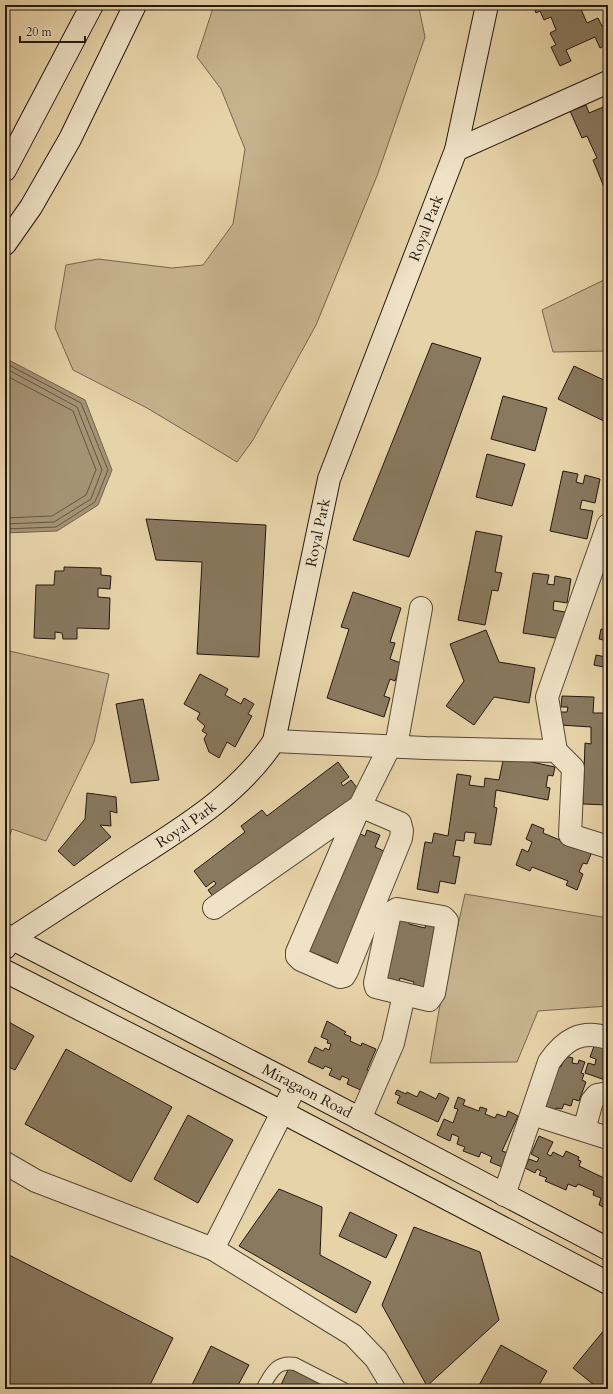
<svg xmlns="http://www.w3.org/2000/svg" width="613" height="1394" viewBox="0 0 613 1394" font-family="Cardo,serif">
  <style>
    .green { fill: #c6b38e; stroke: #75664f }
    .water { fill: #a59374; stroke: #71624c }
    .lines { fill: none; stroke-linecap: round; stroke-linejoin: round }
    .shore { stroke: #645642; stroke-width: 1 }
    .building { fill: #89795f; stroke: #241810 }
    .lane-casing { stroke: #554736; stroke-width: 14 }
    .street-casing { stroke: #554736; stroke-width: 24 }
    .secondary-casing { stroke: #241810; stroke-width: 24 }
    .lane { stroke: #efe2c6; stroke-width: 12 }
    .street { stroke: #efe2c6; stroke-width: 22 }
    .secondary { stroke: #efe2c6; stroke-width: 22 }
    .labels { text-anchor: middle; stroke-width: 3; stroke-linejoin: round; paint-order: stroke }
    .street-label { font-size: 15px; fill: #241810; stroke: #efe2c6 }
  </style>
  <rect width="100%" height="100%" fill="#e7d3a8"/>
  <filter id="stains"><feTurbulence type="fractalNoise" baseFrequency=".005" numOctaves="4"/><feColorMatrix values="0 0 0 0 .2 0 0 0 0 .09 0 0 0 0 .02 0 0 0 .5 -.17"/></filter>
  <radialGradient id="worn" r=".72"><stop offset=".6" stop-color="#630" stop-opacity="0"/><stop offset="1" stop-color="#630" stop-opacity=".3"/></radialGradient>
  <g class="green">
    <path d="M214,5H416L419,8L425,37L377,176L316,325L253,440L237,462L147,408L73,370L55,328L66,265L98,259L172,268L203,265L233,224L245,149L221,89L197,57Z"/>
    <path d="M608,278V351L553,352L542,310Z"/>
    <path d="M5,650L109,674L94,742L46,841L12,829L5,849Z"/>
    <path d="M465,894L608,918V1006L538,1011L517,1062L430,1063L439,1010Z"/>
  </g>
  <path class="water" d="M5,358L85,400L112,470L98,505L57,531L5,533Z"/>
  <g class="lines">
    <g class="shore">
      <path d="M5,363L81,403L108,470L95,502L56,527L5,529"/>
      <path d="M5,368L77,407L102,470L91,499L54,522L5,524"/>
      <path d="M5,375L73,411L96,470L86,495L52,516L5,518"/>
    </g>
  </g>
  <g class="building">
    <path d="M533,5H585L580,7L587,23L598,18L602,26L606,24L608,29V44L600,48L595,37L566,50L571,61L560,66L551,47L556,45L550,33L556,30L551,17L544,20L540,11L536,13Z"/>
    <path d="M586,105L589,113L608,105V185L604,187L593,160L597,158L587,136L582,138L570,111Z"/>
    <path d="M432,343L481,358L409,557L353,540Z"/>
    <path d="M574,366L608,382V423L558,399Z"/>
    <path d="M503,396L547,408L535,451L491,439Z"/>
    <path d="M487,454L525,464L512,506L476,497Z"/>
    <path d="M563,471L578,474L576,482L583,484L585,475L600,479L595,503L582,500L580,509L593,511L587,539L550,531Z"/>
    <path d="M146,519L266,525L259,657L197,654L202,562L156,560Z"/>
    <path d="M476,531L502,536L495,572L502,573L498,591L492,590L485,625L458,620Z"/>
    <path d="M64,567L101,568V575L111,576L110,589L98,588V597L110,598L109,629L77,628V639H63L62,633L55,632V639L34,638L36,585H54L55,571H64Z"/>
    <path d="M533,573L549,575L547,584L554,585L555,576L571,579L567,603L554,601L553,610L565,612L561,639L523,633Z"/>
    <path d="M353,592L401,608L390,642L395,643L390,659L401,663L395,681L390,679L384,696L390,698L384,717L327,698L349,629L341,627Z"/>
    <path d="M601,629L608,630V641L599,639Z"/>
    <path d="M486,630L499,662L535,668L529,703L494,697L474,725L446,706L464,681L450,644Z"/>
    <path d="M608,649V668L594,665L596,655L606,657Z"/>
    <path d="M200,674L228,689L225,695L241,704L244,698L254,704L248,714L252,716L235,747L227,742L219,758L209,752L204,739L207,734L202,731L205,726L197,719L200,713L184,704Z"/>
    <path d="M562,696L594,697L593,713H608V805L583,804L585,743L591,744V727L560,725L561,712H567L568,707H561Z"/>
    <path d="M143,699L159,780L131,783L116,704Z"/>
    <path d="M504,756L555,767L553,776L548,775L546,787L550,788L548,800L496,790L494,807L497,808L491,845L474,843L476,833L465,832L464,841L456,840L453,856L460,857L455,884L440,881L438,893L417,889L425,842L432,843L434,833L448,836L457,774L471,776L469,785L484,787L485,778L499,780Z"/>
    <path d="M338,762L349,777L341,783L343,786L351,780L361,793L217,902L208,890L216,884L214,881L206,887L194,871L245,832L241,826L262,810L267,816Z"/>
    <path d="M87,793L116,797L117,813L110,811L111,826L100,825L111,837L74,866L58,851L85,819Z"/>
    <path d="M532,824L544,829L543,833L579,848L593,849L587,864L583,863L579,872L583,874L577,890L566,885L568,881L532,867L530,871L516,865L522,849L528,852L532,842L526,839Z"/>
    <path d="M367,830L380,835L375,847L386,852L344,970L329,964L331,960L311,952L310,956L302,952L353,831L365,836Z"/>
    <path d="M395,915L410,918L409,924L425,928L426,922L442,925L429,992L413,990L414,982L400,978L398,986L382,983Z"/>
    <path d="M5,1020L34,1036L15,1070L5,1065Z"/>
    <path d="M327,1021L346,1032L344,1034L351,1037L350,1041L361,1046L362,1043L376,1049L367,1070L372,1072L363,1091L347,1084L349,1079L342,1076L340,1080L329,1075L332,1069L325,1066L323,1069L308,1062L315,1047L323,1051L325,1048L329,1050L331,1044L327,1043L328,1040L321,1037Z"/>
    <path d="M596,1041L608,1044V1081L585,1073L588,1063L595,1065L596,1059L590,1057Z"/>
    <path d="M66,1049L172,1107L131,1182L25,1124Z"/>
    <path d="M565,1056L573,1058L572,1063L578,1064L579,1060L585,1062L581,1073L584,1074L582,1080L586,1082L579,1101L573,1099L571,1106L564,1104L562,1109L556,1108L554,1113L541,1109L555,1064L561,1067Z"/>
    <path d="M397,1090L406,1094L407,1092L417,1097L420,1091L436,1099L439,1093L449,1098L438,1122L397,1103L400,1096L395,1094Z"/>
    <path d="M458,1097L465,1100L463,1105L479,1111L480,1107L487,1109L485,1114L495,1118L497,1114L506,1117L508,1111L518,1116L502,1151L508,1153L502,1167L490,1162L492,1157L481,1152L479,1157L463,1151L465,1147L457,1144L459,1137L452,1134L450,1141L437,1135L444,1119L453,1123L458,1109L454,1108Z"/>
    <path d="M188,1115L233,1140L198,1203L154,1179Z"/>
    <path d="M539,1136L553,1142L547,1154L551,1156L553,1152L563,1157L566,1151L579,1157L578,1160L581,1161L579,1166L604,1178L606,1173L608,1174V1209L599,1205L601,1198L593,1195L594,1191L578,1184L576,1187L568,1184L566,1190L545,1181L547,1178L539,1175L541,1171L537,1169L535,1173L525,1168L529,1159L537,1162L539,1158L531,1154Z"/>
    <path d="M279,1189L322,1207L320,1255L371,1282L356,1313L239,1246Z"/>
    <path d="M350,1212L397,1235L386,1258L339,1236Z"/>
    <path d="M414,1227L480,1252L499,1320L427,1386L382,1305Z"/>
    <path d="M9,1255L173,1338L148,1389H5V1263Z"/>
    <path d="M605,1329L608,1331V1389H599L573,1368Z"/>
    <path d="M501,1345L547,1371L537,1389H477Z"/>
    <path d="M211,1346L249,1365L236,1389H190Z"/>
    <path d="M289,1368L331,1389H279Z"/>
  </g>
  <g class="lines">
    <g class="lane-casing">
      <path id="lane" d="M262,1389C271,1374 275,1361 295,1364L344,1389"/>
    </g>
    <g class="street-casing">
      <g id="street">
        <path d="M274,741L425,748L556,751L573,768L570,835L608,847"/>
        <path d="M396,746L421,608"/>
        <path d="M556,751L547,697L608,525"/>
        <path d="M360,806L400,823L402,831L401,838L347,971L344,976L340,977L301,960L297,956V952Z"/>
        <path d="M214,908L360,806L390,746"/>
        <path d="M397,909L443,917L447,921L434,993L429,1000L376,987L375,983L390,913Z"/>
        <path d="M532,1114L608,1138"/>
        <path d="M360,1119L393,1043L404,995"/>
        <path d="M584,1130L592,1101L597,1095L608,1093"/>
        <path d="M5,1163L36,1181L213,1249L353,1335L376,1359L394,1389"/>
        <path d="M504,1195L549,1062C564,1040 581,1029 608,1038"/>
        <path d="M213,1249L296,1085"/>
      </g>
    </g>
    <g class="secondary-casing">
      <g id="secondary">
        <path d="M456,150L608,82"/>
        <path d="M5,170L92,5"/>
        <path d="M5,244L31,207L70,139L135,5"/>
        <path id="s1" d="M5,935L296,1085L608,1249"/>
        <path id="s2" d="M5,948L11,939C51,913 91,887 131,861C184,827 239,794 274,741L329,479L456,150L487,5"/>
        <path d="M5,971L282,1112L608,1283"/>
      </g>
    </g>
    <use href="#lane" class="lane"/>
    <use href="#street" class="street"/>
    <use href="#secondary" class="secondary"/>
  </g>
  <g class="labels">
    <g class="street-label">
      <text dy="5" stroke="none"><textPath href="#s2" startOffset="879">Royal Park</textPath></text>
      <text dy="5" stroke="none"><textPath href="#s2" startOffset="555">Royal Park</textPath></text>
      <text dy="5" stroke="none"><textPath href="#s2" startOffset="220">Royal Park</textPath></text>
      <text dy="5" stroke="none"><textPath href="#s1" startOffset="340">Miragaon Road</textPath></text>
    </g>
  </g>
  <rect width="613" height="1394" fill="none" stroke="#e7d3a8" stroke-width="20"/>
  <rect x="6" y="6" width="601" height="1382" fill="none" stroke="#241810" stroke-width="2"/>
  <rect x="10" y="10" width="593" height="1374" fill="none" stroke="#241810"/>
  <path d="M20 36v6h65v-6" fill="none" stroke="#241810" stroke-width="2"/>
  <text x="26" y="36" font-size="12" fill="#241810" stroke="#efe2c6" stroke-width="3" paint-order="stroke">20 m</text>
  <rect width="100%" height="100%" filter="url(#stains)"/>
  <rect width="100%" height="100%" fill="url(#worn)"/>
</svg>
